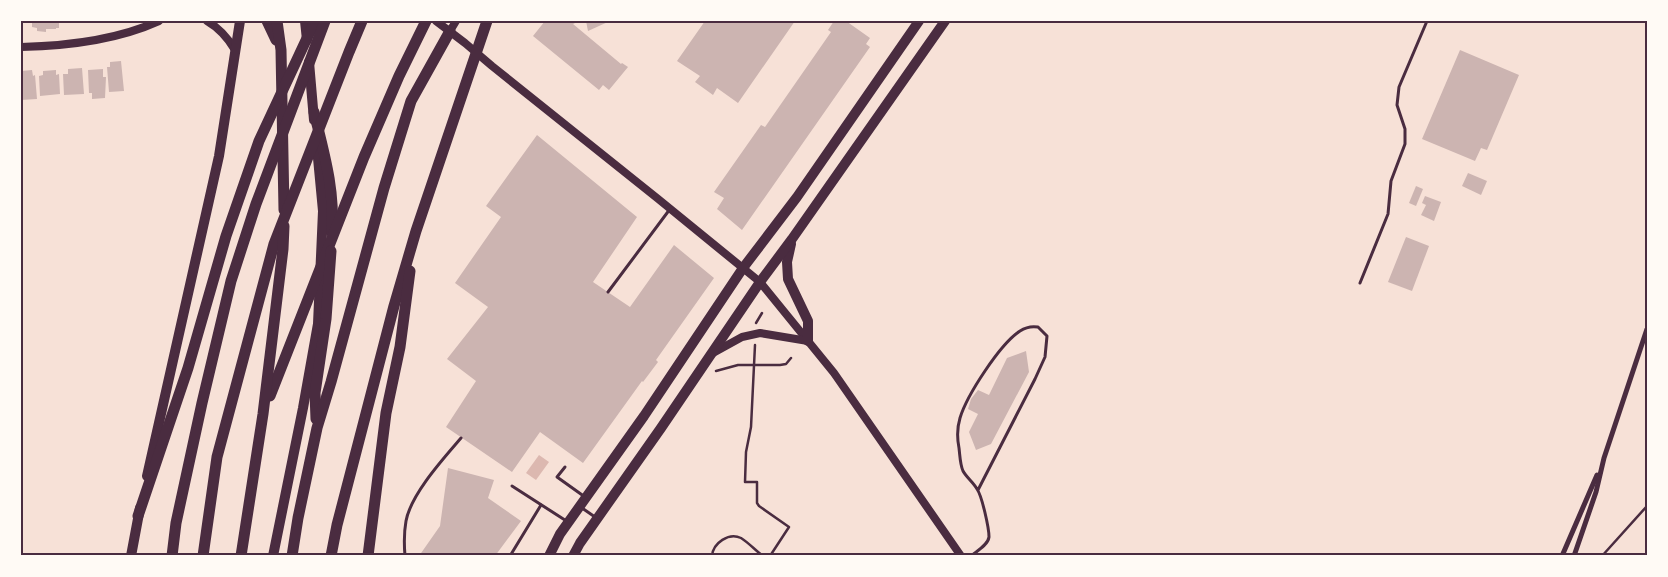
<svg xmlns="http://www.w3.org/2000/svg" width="1668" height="577" viewBox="0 0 1668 577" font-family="'Asap Condensed',sans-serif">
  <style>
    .water { fill: #dcb8b0 }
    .building { fill: #ccb4b1 }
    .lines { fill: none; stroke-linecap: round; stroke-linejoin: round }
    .path { stroke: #4a2c40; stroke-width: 2.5 }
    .service { stroke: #4a2c40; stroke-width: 3 }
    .minor { stroke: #4a2c40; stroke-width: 5 }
    .tertiary { stroke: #4a2c40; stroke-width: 8 }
    .primary { stroke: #4a2c40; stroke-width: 10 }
    .motorway { stroke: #4a2c40; stroke-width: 11 }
    .neatline { fill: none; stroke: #4a2c40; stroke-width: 2 }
  </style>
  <rect width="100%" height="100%" fill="#f7e1d7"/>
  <path class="water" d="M539,455L549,462L536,480L526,473Z"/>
  <g class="building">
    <path d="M32,21H59V28H56V29H46V32L37,31V28L32,27Z"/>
    <path d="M545,21H579L573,24L621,64L622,63L628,67L609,90L603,85L599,90L533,36Z"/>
    <path d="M586,21H610L588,31Z"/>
    <path d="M705,21H795L738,103L717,88L713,95L695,82L700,76L677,61Z"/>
    <path d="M834,21H846L870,38L866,44L870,47L742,230L717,209L724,198L714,192L761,125L765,127L831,32L828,30Z"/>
    <path d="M1460,50L1519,75L1487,150L1481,148L1475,161L1422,139Z"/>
    <path d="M121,61L124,91L109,92L107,67H110V62Z"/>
    <path d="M82,68L84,94L64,95L63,74H68V69Z"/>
    <path d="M103,69V77H106L105,98L92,99V93H89L88,70Z"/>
    <path d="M32,70L33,76L35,75L37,99L21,100V71Z"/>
    <path d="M56,70V75L59,74L60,94L40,96L39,76L43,75V71Z"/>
    <path d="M537,135L637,217L593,282L630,307L674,245L714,278L656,360L658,362L643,382L642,381L583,463L540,432L512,472L446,427L476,381L447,359L488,307L455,283L501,217L486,206Z"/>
    <path d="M1468,173L1487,181L1481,195L1462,186Z"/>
    <path d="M1416,186L1423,189L1416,206L1409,203Z"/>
    <path d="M1425,196L1441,202L1434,221L1421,215L1426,205L1422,203Z"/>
    <path d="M1406,237L1429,246L1412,291L1388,282Z"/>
    <path d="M1026,351L1029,372L991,444L976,450L969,432L978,414L968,409L971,399L978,390L989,395L1007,358Z"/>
    <path d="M448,468L494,480L488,498L521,521L495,556H419L440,526Z"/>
  </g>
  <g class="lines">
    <g class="path">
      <path d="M756,323L762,313"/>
      <path d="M755,345L751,427L746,452L745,482H757V503L759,506L789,527L770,556"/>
      <path d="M716,371L738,365H780L786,364L791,358"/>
      <path d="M712,556C713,543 729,532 741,538C749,543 756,551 763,556"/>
      <path d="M1602,556L1647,506"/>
    </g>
    <g class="service">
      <path d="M1360,283L1388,214L1391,181L1405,144V129L1397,105L1399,87L1427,21"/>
      <path d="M608,292L670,209"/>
      <path d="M565,467L557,477L585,497"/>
      <path d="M512,486L568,522"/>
      <path d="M582,508L595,517"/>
      <path d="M405,556C404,544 404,532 406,521C411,494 443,459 461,438"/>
      <path d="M510,556L541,505"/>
      <path d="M971,556C977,551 988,545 989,537C989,528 982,496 977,489C973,482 967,478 963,471C960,464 960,456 959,448C957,438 957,428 960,418C967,395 1000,344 1020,331C1026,327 1032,326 1038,327L1047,336L1045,357L1035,379L978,490"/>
    </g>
    <g class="minor">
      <path d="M1562,556L1597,475"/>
      <path d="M1574,556L1596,492L1604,458L1647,329"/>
    </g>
    <g class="tertiary">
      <path d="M207,21C219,28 228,38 235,50"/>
      <path d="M436,21L465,43L492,66L657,198L760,282L834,373L961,556"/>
      <path d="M450,31L456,21"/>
      <path d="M21,47C67,46 117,40 159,21"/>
      <path d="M713,353L742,337L760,333L808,341"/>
    </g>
    <g class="primary">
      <path d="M305,21L307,40"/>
      <path d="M309,62L314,120"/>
      <path d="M791,244L787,262L788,279L808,321V341"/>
      <path d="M147,476L219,156L240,21"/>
      <path d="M131,556L140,508"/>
      <path d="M273,556L303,408L318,324L323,211L316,137"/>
      <path d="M549,556L560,534L644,416L743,268L797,197L919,21"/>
      <path d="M573,556L580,543L661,428L760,282L792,239L945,21"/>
    </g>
    <g class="motorway">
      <path d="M267,21L276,40"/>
      <path d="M277,21L281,50L284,210"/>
      <path d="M314,112C324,153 335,189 332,233"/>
      <path d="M270,396L364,157L399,76L426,21"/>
      <path d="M316,419L315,393L326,319L331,251"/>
      <path d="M138,516L188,368L226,236L259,141L315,21"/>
      <path d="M172,556L176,523L202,403L231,281L256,204L325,21"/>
      <path d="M203,556L217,457L274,244L349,52L362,21"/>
      <path d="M241,556L263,414L283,249L284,226"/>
      <path d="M292,556L298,518L317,428L331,382L384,188L411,101L450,31"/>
      <path d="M331,556L337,525L394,306L416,231L487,21"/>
      <path d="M368,556L386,413L400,347L410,271"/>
    </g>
  </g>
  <rect width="1668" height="577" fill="none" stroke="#fffaf5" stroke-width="45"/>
  <rect x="22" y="22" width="1624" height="532" class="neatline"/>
</svg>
